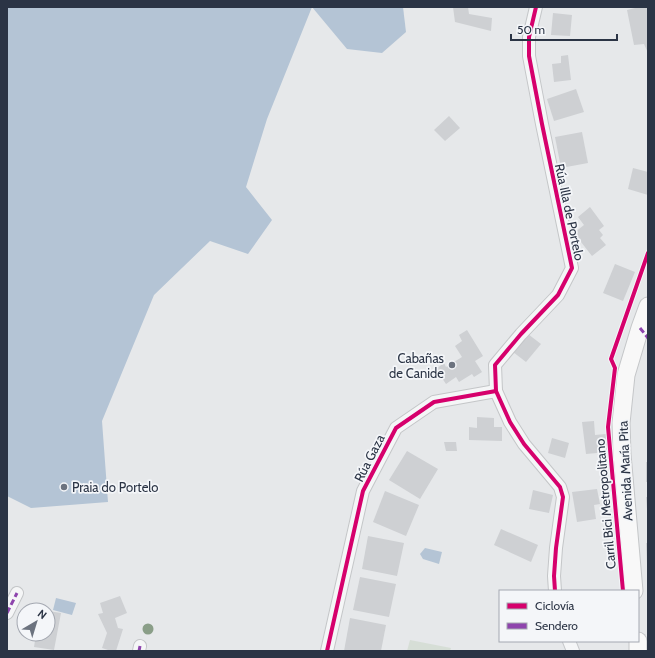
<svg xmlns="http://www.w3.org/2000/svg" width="655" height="658" viewBox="0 0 655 658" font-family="Cabin,sans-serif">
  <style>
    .green { fill: #d6ded6 }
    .water { fill: #b4c4d5 }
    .building { fill: #ced0d3 }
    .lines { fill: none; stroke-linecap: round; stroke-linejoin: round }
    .street-casing { stroke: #c4c6c8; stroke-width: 14 }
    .secondary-casing { stroke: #c4c6c8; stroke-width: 19 }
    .street { stroke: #f5f6f7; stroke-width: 12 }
    .secondary { stroke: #f8f8f8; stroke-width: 17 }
    .quiet { stroke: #8e44ad; stroke-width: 3; stroke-dasharray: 6 3; stroke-linecap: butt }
    .cycleway-casing { stroke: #f4f6f9; stroke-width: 6 }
    .cycleway { stroke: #d6006c; stroke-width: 4 }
    .tree { fill: #8a9e88 }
    .poi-dot { fill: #6c737f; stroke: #f4f6f9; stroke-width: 1.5 }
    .labels { text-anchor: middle; stroke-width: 3.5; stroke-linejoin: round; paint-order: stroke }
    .street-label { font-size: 13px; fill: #2b3445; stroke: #f4f6f9 }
    .poi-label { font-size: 13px; fill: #2b3445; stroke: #f4f6f9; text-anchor: end }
  </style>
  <rect width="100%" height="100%" fill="#e6e8ea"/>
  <path class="green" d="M410,640L451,648L450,651H407Z"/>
  <g class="water">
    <path d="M7,7H312L267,119L246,187L272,220L248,254L210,241L154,295L102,421L108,502L31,508L7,496Z"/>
    <path d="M312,7H403L406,32L382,53L347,49Z"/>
    <path d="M425,548L442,552L439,564L423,559L420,554Z"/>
    <path d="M56,598L76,603L72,615L53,610Z"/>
  </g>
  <g class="building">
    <path d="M453,7H468L469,14L492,18L491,31L455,22Z"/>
    <path d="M639,7H648V53L644,44L634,45L627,10Z"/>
    <path d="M553,13L572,15L570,36L551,35Z"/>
    <path d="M568,55L571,80L554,82L552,64L561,63V56Z"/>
    <path d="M576,89L584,112L554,121L547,99Z"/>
    <path d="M449,116L460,128L445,141L434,130Z"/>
    <path d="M582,132L588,163L561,168L555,137Z"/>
    <path d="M633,168L648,172V195L628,189Z"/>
    <path d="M590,207L604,226L599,230L603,235L600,238L606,245L592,256L574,233L584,225L578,217Z"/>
    <path d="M615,264L635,272L623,301L603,293Z"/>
    <path d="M467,330L483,356L475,361L482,372L474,377L472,374L459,382L456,377L446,384L436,369L444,363L446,367L462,357L455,346L462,341L459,335Z"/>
    <path d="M528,334L541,344L526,362L513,352Z"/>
    <path d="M477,417L494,418V427H502V441L469,440V427L477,428Z"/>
    <path d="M594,421L595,435L606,434L608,452L586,454L582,422Z"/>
    <path d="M552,438L569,443L565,458L548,453Z"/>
    <path d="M444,442H456L457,451H446Z"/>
    <path d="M407,451L438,469L420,499L389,480Z"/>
    <rect x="646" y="462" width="2" height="20"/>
    <path d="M597,489L600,504L594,505L596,519L577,522L572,492Z"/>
    <path d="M533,490L553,495L549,513L529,509Z"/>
    <path d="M385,491L419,505L406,536L373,522Z"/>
    <path d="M646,497H648V510H647Z"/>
    <path d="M501,529L538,545L531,562L494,545Z"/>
    <path d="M368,536L404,543L397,576L362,569Z"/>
    <path d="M646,543H648V564H647Z"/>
    <path d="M360,577L396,584L389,617L353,610Z"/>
    <path d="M120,596L127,613L115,618L118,628L123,629L116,651H111L102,648L107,633L98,614L103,613L100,603Z"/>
    <path d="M48,611L61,613L54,650L34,647L36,634H48Z"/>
    <path d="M350,618L386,625L381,651H344Z"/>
  </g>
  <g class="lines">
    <g class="street-casing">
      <g id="street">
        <path d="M536,7L529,37V56L542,124L572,268L558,295L521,334L495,365L496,391L510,422L524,444L560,487L563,497L556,548L554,576L555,591"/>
        <path d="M7,613L17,593"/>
        <path d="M569,641L573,651"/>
        <path d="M139,651L140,646"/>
        <path d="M327,651L363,491L396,428L434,402L496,391"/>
      </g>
    </g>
    <g class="secondary-casing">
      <g id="secondary">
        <path d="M634,591L622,454L621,423L626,375L640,328L648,306"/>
        <path d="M638,641V651"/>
      </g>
    </g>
    <use href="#street" class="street"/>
    <use href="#secondary" class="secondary"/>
    <g class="quiet">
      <path d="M640,328L648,338"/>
      <path d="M7,613L17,593"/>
      <path d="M139,651L140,646"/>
    </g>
    <g class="cycleway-casing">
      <g id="cycleway">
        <path d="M536,7L529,37V56L542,124L572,268L558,295L521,334L495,365L496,391L510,422L524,444L560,487L563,497L556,548L554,576L555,591"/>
        <path d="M623,591L608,427L615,368L611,359L648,253"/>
        <path d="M327,651L363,491L396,428L434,402L496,391"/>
      </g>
    </g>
    <use href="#cycleway" class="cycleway"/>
  </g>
  <circle class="tree" cx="148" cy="629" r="5.5"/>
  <g class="poi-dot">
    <circle cx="452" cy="365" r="4"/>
    <circle cx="64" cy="487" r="4"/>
  </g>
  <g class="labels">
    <g class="street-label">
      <text transform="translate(570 212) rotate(78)" y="5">Rúa Illa de Portelo</text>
      <text transform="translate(369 458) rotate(-63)" y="5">Rúa Gaza</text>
      <text transform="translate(625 471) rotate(-93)" y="5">Avenida María Pita</text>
      <text transform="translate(605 504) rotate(-95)" y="5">Carril Bici Metropolitano</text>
    </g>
    <g class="poi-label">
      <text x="444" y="363">Cabañas<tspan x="444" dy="15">de Canide</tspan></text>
      <text x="72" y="492" text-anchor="start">Praia do Portelo</text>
    </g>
  </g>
  <rect width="655" height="658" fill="none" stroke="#2b3445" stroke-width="16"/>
  <rect x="499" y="590" width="140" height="52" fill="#f4f6f9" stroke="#a4a8b1"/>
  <rect x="507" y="603" width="20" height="6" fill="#d6006c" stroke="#a4a8b1"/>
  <text x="535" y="610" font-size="12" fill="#2b3445">Ciclovía</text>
  <rect x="507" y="623" width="20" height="6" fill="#8e44ad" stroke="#a4a8b1"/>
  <text x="535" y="630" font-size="12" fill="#2b3445">Sendero</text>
  <g transform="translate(36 622) rotate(38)"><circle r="19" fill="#f4f6f9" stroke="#a4a8b1"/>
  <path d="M0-3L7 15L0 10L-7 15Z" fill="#6c737f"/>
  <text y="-6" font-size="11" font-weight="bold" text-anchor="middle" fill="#2b3445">N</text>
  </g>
  <path d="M511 34v6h106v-6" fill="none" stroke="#2b3445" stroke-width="2"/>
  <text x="517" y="34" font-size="12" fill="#2b3445" stroke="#f4f6f9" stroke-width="3" paint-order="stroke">50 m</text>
</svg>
